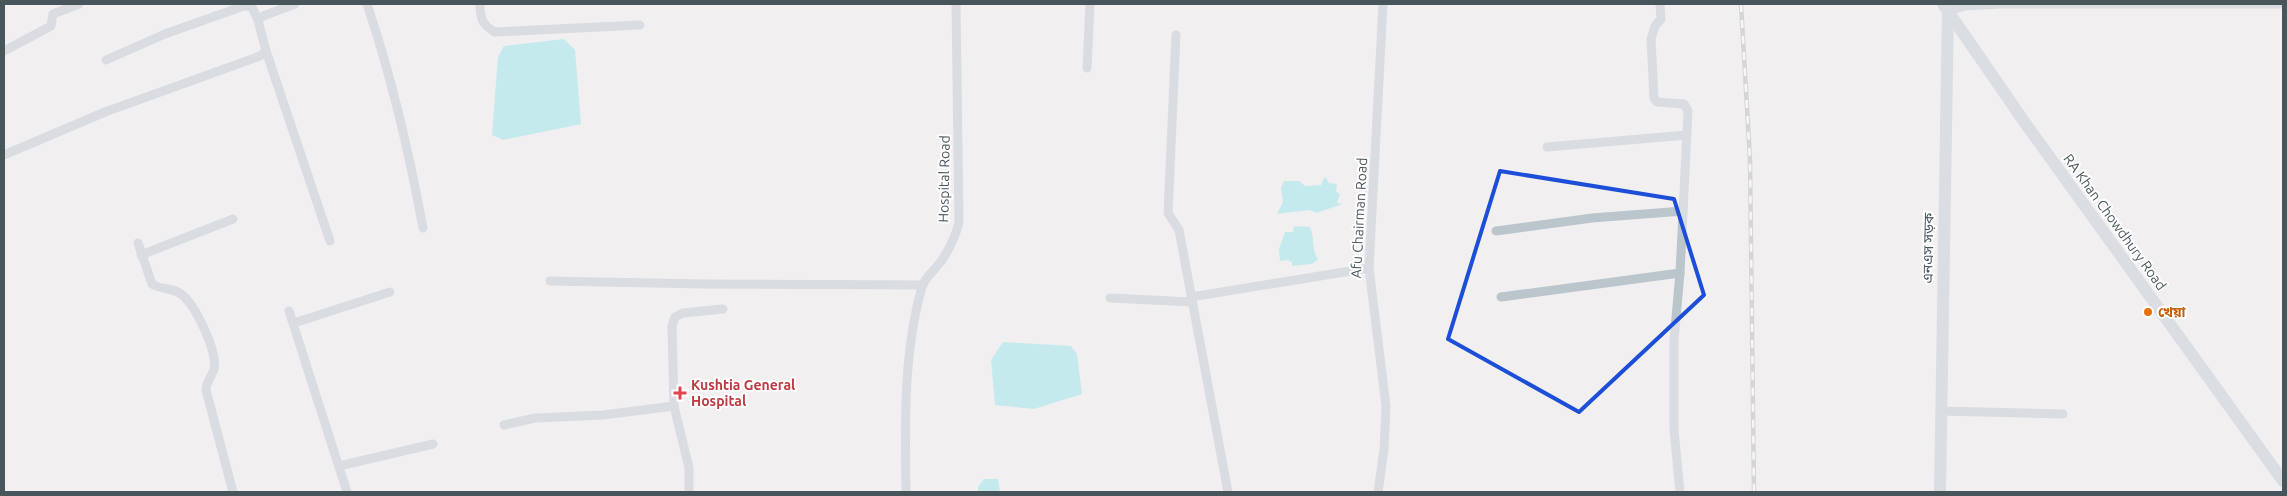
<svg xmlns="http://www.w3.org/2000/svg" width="2287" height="496" viewBox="0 0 2287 496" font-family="Ubuntu,'Noto Sans Bengali',sans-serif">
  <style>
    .water { fill: #8ee5e9 }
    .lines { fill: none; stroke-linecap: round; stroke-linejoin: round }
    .street { stroke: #bbc6cc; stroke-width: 9 }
    .secondary { stroke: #bcc9d0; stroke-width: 12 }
    .rail-casing { stroke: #b2b6b9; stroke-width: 4.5 }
    .rail { stroke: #fff; stroke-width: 2.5; stroke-dasharray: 8; stroke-linecap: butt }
    .marked { fill: none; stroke: #1d4ed8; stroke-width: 4; stroke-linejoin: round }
    .food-dot { fill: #e8710a; stroke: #fff; stroke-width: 2 }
    .health-dot { fill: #e0444e; stroke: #fff; stroke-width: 2 }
    .labels { text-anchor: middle; stroke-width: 4; stroke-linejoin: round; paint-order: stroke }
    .street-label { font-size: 14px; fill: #48565c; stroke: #fff }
    .food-label { font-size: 14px; font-weight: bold; fill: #c56008; stroke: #fff; text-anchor: start }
    .health-label { font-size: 14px; font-weight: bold; fill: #be3a42; stroke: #fff; text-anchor: start }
  </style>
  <rect width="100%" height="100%" fill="#f2eff0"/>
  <g class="water">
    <path d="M564,39L575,50L581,124L503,140L492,135L498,57L504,46Z"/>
    <path d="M1325,176L1329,183L1337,184L1336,191L1340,194L1337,203L1343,204L1316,213L1310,210L1277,214L1283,202L1281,188L1284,181H1299L1305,186L1321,185Z"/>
    <path d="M1294,226L1310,227C1315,237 1311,250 1318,259L1312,264L1292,266V262L1288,260L1280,261L1279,249L1285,232H1293Z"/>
    <path d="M1003,342L1071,346L1077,354L1082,394L1034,409L995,405L991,360Z"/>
    <path d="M984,479H998L1000,492H978V487Z"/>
  </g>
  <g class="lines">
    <g class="street">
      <path d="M367,4C392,78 409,152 423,228"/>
      <path d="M480,4C480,18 482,25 495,32L640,25"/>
      <path d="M1660,4L1661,19L1655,26L1651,39L1654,98L1657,102L1684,104L1688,111L1680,273L1674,340V430L1680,492"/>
      <path d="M1948,11L1965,6L2001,4H2283"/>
      <path d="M1176,35L1168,213L1179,230L1228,492"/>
      <path d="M4,51L51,26L53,14L79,4"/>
      <path d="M266,51L330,241"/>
      <path d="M106,60L165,34L244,6L252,7L258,20"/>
      <path d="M1087,68L1090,4"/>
      <path d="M1547,147L1687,135"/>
      <path d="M4,155L105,112L260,56L266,51L258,20L263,16L295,4"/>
      <path d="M1496,231L1592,218L1683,211"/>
      <path d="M138,243L152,284C160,290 172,287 181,294C195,304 218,352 214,369C212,377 206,381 206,390L233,492"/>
      <path d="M141,255L233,219"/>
      <path d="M550,281L705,284L923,285"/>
      <path d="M1191,297L1369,268"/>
      <path d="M1501,297L1680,273"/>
      <path d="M1110,298L1192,302"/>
      <path d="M289,311L347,492"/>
      <path d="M294,323L390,292"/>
      <path d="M674,406L689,468V492"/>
      <path d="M1941,411L2063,414"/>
      <path d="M504,425L535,418L603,415L674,406L672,326L675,317L683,313L723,309"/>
      <path d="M339,466L433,444"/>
      <path d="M906,492C905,424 903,354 922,287C925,277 936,269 942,260C950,248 956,235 959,222L956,4"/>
      <path d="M1378,492L1384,450L1386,406L1369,268L1383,4"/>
    </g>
    <g class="secondary">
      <path d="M1943,4L2023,120L2283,481"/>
      <path d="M1940,492L1948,10"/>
    </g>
    <g class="rail-casing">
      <path id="rail" d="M1741,4L1750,160L1754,492"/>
    </g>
    <use href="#rail" class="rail"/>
  </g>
  <path d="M0 0H2287V496H0ZM1500,171L1674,199L1704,295L1579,412L1448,339Z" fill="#f2eff0" fill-opacity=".55" fill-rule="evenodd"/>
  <path class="marked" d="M1500,171L1674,199L1704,295L1579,412L1448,339Z"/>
  <circle class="food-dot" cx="2148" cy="312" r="5"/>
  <path class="health-dot" d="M677.5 385.5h5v5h5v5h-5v5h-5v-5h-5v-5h5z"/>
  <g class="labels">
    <g class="street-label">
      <text transform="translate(944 179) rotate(-89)" y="5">Hospital Road</text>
      <text transform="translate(1359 218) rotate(-87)" y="5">Afu Chairman Road</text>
      <text transform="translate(2115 222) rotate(54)" y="5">RA Khan Chowdhury Road</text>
      <text transform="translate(1928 248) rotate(-89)" y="5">এনএস সড়ক</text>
    </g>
    <g class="food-label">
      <text x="2158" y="317">খেয়া</text>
    </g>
    <g class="health-label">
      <text x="691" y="390">Kushtia General<tspan x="691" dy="16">Hospital</tspan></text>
    </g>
  </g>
  <rect width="2287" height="496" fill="none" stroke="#48565c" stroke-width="10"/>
</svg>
